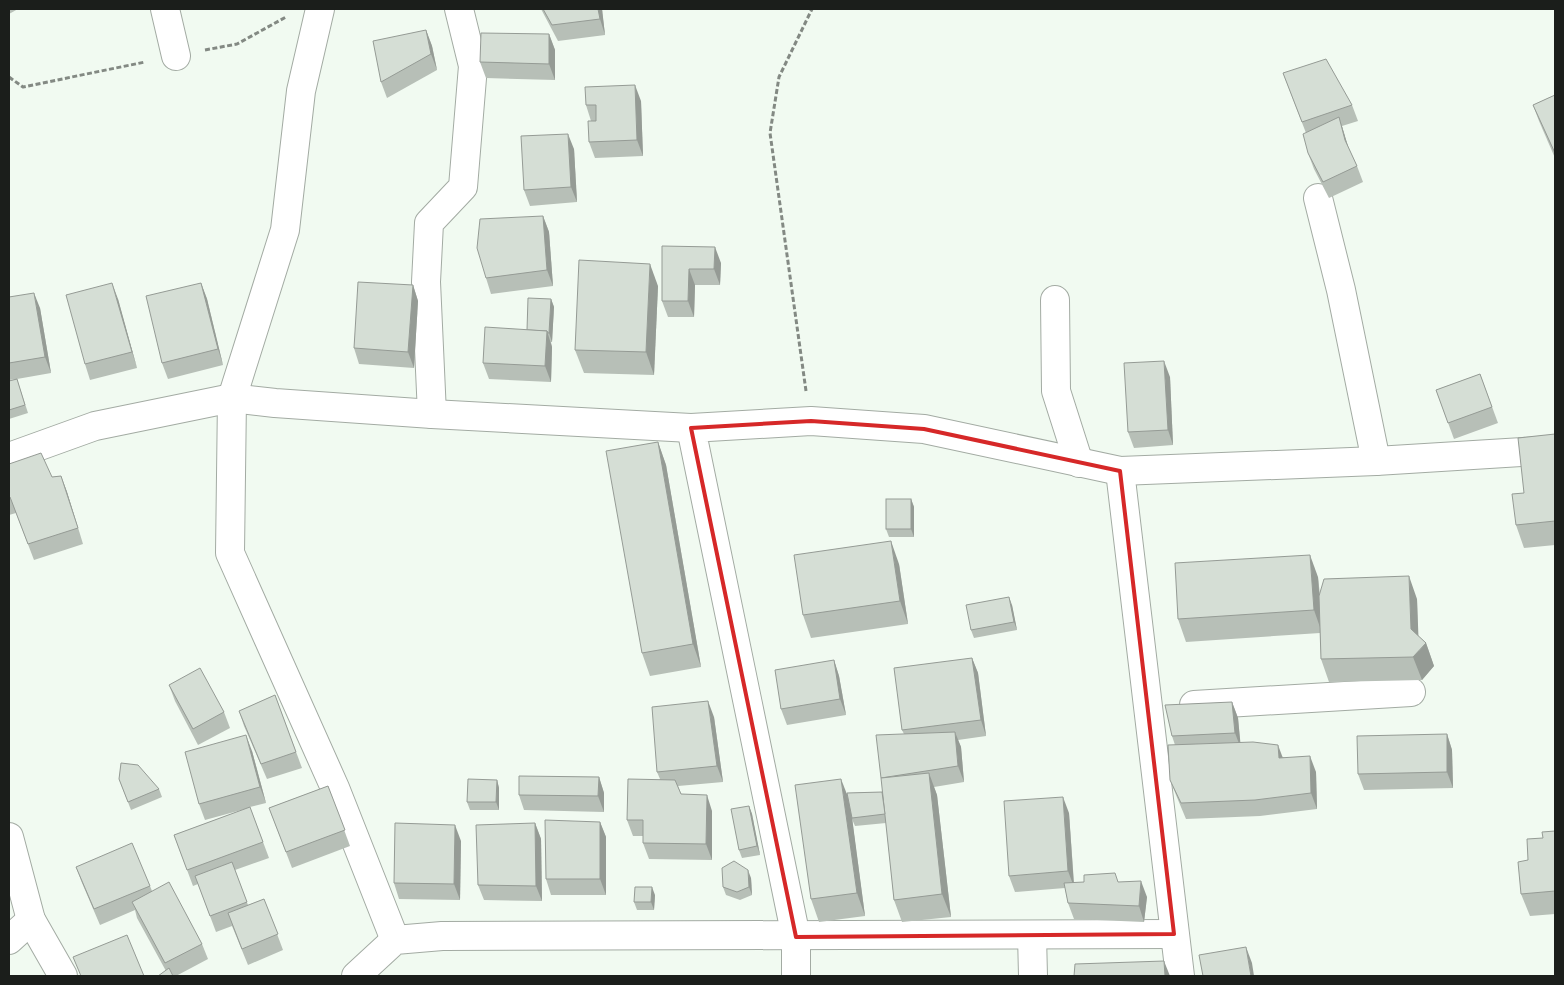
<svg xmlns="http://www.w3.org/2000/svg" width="1564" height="985" viewBox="0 0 1564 985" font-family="'Libre Baskerville',serif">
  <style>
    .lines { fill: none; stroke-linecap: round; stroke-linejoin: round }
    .minor-casing { stroke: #a3aba3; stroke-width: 30 }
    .path { stroke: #838983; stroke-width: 3; stroke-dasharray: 5 2.5; stroke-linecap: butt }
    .minor { stroke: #fff; stroke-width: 28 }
    .wall { fill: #b7bfb7 }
    .shaded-wall { fill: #959b95 }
    .building { fill: #d5ded5; stroke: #959b95 }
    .marked { fill: none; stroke: #d62828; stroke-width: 4; stroke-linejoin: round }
  </style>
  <rect width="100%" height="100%" fill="#f1faf1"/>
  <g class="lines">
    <g class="minor-casing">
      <g id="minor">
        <path d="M165,9L176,56"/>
        <path d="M320,9L301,91L285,230L232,398L230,553L335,788L395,940"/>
        <path d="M1318,198L1341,290L1376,461"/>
        <path d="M1055,300L1056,391L1079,463"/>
        <path d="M432,414L426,282L429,223L463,187L473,66L459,9"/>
        <path d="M9,457L95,426L232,398L275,403L432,414L691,428"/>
        <path d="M1120,471L1180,976"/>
        <path d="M1194,705L1411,692"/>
        <path d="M9,837L31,920L63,976"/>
        <path d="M1032,935L1033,976"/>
        <path d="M9,940L31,920"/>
        <path d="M356,976L395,940L442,936L1174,934"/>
        <path d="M796,976V937L691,428L811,421L924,429L1120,471L1376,461L1555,450"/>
      </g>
    </g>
    <g class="path">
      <path d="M205,50L237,44L286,17"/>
      <path d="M9,77L23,87L145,62"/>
      <path d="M806,391L770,133L779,77L812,9"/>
    </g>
    <use href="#minor" class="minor"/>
  </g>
  <g class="wall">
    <path d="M9,9H18L9,14Z"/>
    <path d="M541,9H602L605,35L558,41Z"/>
    <path d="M426,30L432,46L437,70L387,98L381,82Z"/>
    <path d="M549,34L555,50V80L486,78L480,62Z"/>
    <path d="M1283,73L1352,105L1358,121L1342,126L1348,147L1357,166L1363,182L1329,198L1314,169L1308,153L1306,133Z"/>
    <path d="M1555,95V158L1539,121L1533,105Z"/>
    <path d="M641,101L643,156L595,158L589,142L591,121L586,105Z"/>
    <path d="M574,149L577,202L530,206L524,190Z"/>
    <path d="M543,216L549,232L553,286L491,294L486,278Z"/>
    <path d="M662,246L721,263L720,285H695L694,317H668L662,301Z"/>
    <path d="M201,283L207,299L223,365L168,379L162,363Z"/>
    <path d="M413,285L418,301L414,368L359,364L354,348Z"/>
    <path d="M658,286L654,375L584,373L575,350Z"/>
    <path d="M9,297L40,308L51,373L17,379L28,413L9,419V381L16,379L9,380Z"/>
    <path d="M118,299L137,368L90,380L85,364Z"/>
    <path d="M551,299L554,307L552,342H551L552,347L551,382L489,379L483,363L527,330Z"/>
    <path d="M1480,374L1498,423L1454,439L1436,390Z"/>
    <path d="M1170,377L1173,445L1134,448L1128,432Z"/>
    <path d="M1555,434V545L1524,548L1516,525L1524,493Z"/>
    <path d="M658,442L666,465L701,667L650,676L642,653Z"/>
    <path d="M9,464L52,477L61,476L67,492L83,544L34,560L16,513L9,515Z"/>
    <path d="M911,499L914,507V537H889L886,529Z"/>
    <path d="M899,564L908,624L811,638L803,615Z"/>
    <path d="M1318,577L1320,595L1417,599L1418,636L1426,643L1434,666L1422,680L1329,682L1321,659L1320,633L1186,642L1178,619Z"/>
    <path d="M1012,605L1017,630L974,638L971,630Z"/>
    <path d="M972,658L978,673L986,736L958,740L961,747L964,782L934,787L937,795L951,917L902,922L894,900L886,823L855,826L852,819L865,916L819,922L811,899L847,793L882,792L904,734L902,730Z"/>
    <path d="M834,660L839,676L846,715L787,725L781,709Z"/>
    <path d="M169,685L224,712L230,728L198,745L175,701Z"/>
    <path d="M275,695L302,768L267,779L244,726L239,711Z"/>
    <path d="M1232,702L1238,718L1240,742L1283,757L1316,772L1317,809L1260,816L1186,819L1176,795L1170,780L1175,745L1172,736Z"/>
    <path d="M714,717L723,782L678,786L681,794L712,811V860L649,859L643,843V836H633L627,820L660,779L657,772Z"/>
    <path d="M1447,734L1452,750L1453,788L1364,790L1358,774Z"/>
    <path d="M252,751L266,803L250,807L269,858L235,870L248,905L264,899L283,950L248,965L232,926L216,932L198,884L193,886L174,835L245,809L205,820L199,804Z"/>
    <path d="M599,777L604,793V812L524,810L519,795Z"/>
    <path d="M119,779L159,789L162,797L131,810Z"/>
    <path d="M497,780L499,788V810H470L467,802Z"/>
    <path d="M328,786L350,846L292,868L269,808Z"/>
    <path d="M749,806L752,814L760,855L742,858L739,850Z"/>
    <path d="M1069,813L1074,883L1118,882L1147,897L1144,922L1074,919L1068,903L1065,888L1015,892L1009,876Z"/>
    <path d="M600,822L606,837V895H551L546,879Z"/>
    <path d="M535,823L541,839L542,901L484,900L478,885Z"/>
    <path d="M1555,831V914L1530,916L1521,894L1528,860L1543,838Z"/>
    <path d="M461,841L460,900L399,899L394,883Z"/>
    <path d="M76,867L150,886L152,891L202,944L208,959L176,976H158L166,971L137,918L135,910L100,925L82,883Z"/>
    <path d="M751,878L752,895L740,900L726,895L723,887Z"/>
    <path d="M655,895L654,910H637L634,902Z"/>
  </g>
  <g class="shaded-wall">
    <path d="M598,9H602L605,35L600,19Z"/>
    <path d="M426,30L432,46L437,70L431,54Z"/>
    <path d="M549,34L555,50V80L549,64Z"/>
    <path d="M635,85L641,101L643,156L637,140Z"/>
    <path d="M1339,117L1344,133L1351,156L1345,140Z"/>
    <path d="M568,134L574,149L577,202L571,187Z"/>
    <path d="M543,216L549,232L553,286L547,270Z"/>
    <path d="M715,247L721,263L720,285L714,269Z"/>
    <path d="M650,264L658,286L654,375L646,352Z"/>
    <path d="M689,269L695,285L694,317L688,301Z"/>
    <path d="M112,283L118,299L137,368L132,352Z"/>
    <path d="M201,283L207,299L223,365L218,349Z"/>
    <path d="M413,285L418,301L414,368L408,352Z"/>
    <path d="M34,293L40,308L51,373L45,357Z"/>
    <path d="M551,299L554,307L552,342L549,333Z"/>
    <path d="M547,331L552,347L551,382L545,366Z"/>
    <path d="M1164,361L1170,377L1173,445L1168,430Z"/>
    <path d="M658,442L666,465L701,667L693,644Z"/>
    <path d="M61,476L67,492L83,544L78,528Z"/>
    <path d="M911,499L914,507V537L911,529Z"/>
    <path d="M891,541L899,564L908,624L900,601Z"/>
    <path d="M1310,555L1318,577L1322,633L1314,610Z"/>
    <path d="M1409,576L1417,599L1419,651L1426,643L1434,666L1422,680L1413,657L1411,629Z"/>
    <path d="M1009,597L1012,605L1017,630L1014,622Z"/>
    <path d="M972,658L978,673L986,736L981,720Z"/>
    <path d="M834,660L839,676L846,715L840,699Z"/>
    <path d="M708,701L714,717L723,782L717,766Z"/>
    <path d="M1232,702L1238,718L1241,749L1235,733Z"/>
    <path d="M955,732L961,747L964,782L958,766Z"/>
    <path d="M1447,734L1452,750L1453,788L1447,772Z"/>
    <path d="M246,735L252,751L266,803L260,787Z"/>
    <path d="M1278,745L1284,761L1279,758Z"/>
    <path d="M1310,756L1316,772L1317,809L1311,793Z"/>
    <path d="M929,773L937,795L951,917L942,894Z"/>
    <path d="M599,777L604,793V812L598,796Z"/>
    <path d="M841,779L850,802L865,916L857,893Z"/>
    <path d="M497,780L499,788V810L496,802Z"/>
    <path d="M707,795L712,811V860L706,844Z"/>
    <path d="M1063,797L1069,813L1074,887L1068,871Z"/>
    <path d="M749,806L752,814L760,855L757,846Z"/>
    <path d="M600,822L606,837V895L600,879Z"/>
    <path d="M535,823L541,839L542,901L536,886Z"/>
    <path d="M455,825L461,841L460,900L454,884Z"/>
    <path d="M748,870L751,878L752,895L749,887Z"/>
    <path d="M1141,881L1147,897L1144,922L1139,906Z"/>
    <path d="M652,887L655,895L654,910L651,902Z"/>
    <path d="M1246,947L1252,963L1254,976H1251Z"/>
    <path d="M1164,961L1170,976H1165Z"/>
  </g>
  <g class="building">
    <path d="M543,9H598L600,19L552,25Z"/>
    <path d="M426,30L431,54L381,82L373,41Z"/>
    <path d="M481,33L549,34V64L480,62Z"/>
    <path d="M1326,59L1352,105L1302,122L1283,73Z"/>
    <path d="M635,85L637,140L589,142L588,121H596V105H586L585,87Z"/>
    <path d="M1555,95V153L1533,105Z"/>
    <path d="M1339,117L1345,140L1357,166L1323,182L1308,153L1303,134Z"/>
    <path d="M568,134L571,187L524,190L521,136Z"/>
    <path d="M543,216L547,270L486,278L477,248L480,219Z"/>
    <path d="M662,246L715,247L714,269H689L688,301H662Z"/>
    <path d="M579,260L650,264L646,352L575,350Z"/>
    <path d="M358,282L413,285L408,352L354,348Z"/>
    <path d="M112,283L132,352L85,364L66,295Z"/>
    <path d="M201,283L218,349L162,363L146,296Z"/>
    <path d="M34,293L45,357L9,363V297Z"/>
    <path d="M528,298L551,299L549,333H548L547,331L527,330Z"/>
    <path d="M485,327L547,331L545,366L483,363Z"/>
    <path d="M1164,361L1168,430L1128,432L1124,363Z"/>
    <path d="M1480,374L1492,407L1448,423L1436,390Z"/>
    <path d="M17,379L25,405L9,410V381Z"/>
    <path d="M1555,434V521L1516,525L1512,494L1524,493L1518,438Z"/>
    <path d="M658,442L693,644L642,653L606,451Z"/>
    <path d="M41,453L52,477L61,476L78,528L28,544L10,497L9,498V464Z"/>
    <rect x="886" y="499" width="25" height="30"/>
    <path d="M891,541L900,601L803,615L794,555Z"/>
    <path d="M1310,555L1314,610L1178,619L1175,563Z"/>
    <path d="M1409,576L1411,629L1426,643L1413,657L1321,659L1319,596L1324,579Z"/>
    <path d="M1009,597L1014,622L971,630L966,605Z"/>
    <path d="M972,658L981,720L902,730L894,668Z"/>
    <path d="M834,660L840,699L781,709L775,670Z"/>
    <path d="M200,668L224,712L193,729L169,685Z"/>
    <path d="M275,695L296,752L261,764L239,711Z"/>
    <path d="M708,701L717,766L657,772L652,707Z"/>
    <path d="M1232,702L1235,733L1172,736L1165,705Z"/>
    <path d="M955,732L958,766L881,778L876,735Z"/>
    <path d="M1447,734V772L1358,774L1357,736Z"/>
    <path d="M246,735L260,787L199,804L185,752Z"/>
    <path d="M1253,742L1278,745L1279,758L1310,756L1311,793L1255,800L1181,803L1170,780L1168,745Z"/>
    <path d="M121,763L138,765L159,789L128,802L119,779Z"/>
    <path d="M929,773L942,894L894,900L881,778Z"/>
    <path d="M519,776L599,777L598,796L519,795Z"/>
    <path d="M468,779L497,780L496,802H467Z"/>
    <path d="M628,779L675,780L681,794L707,795L706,844L643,843V820H627Z"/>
    <path d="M841,779L857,893L811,899L795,785Z"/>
    <path d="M328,786L345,830L286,852L269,808Z"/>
    <path d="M882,792L885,814L852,818L847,793Z"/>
    <path d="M1063,797L1068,871L1009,876L1004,801Z"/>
    <path d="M749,806L757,846L739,850L731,809Z"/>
    <path d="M250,807L263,842L187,870L174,835Z"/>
    <path d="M545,820L600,822V879H546Z"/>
    <path d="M395,823L455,825L454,884L394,883Z"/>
    <path d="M535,823L536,886L478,885L476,825Z"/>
    <path d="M1555,831V891L1521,894L1518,862L1528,860L1527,839L1543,838L1542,832Z"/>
    <path d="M132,843L150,886L94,909L76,867Z"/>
    <path d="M734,861L748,870L749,887L737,892L723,887L722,868Z"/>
    <path d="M232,862L247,902L210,916L195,876Z"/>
    <path d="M1115,873L1118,882L1141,881L1139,906L1068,903L1064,883L1084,882V875Z"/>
    <path d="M169,882L202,944L165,963L132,902Z"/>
    <path d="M635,887H652L651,902H634Z"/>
    <path d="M264,899L278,934L242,949L228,913Z"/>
    <path d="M127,935L144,976H81L73,957Z"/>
    <path d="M1246,947L1251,976H1203L1199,955Z"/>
    <path d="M1164,961L1165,976H1074L1075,964Z"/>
    <path d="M169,968L173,976H158Z"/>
  </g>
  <path class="marked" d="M811,421L924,429L1120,471L1174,934L796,937L691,428Z"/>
  <rect width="1564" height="985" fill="none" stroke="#1b1e1b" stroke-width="20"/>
</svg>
